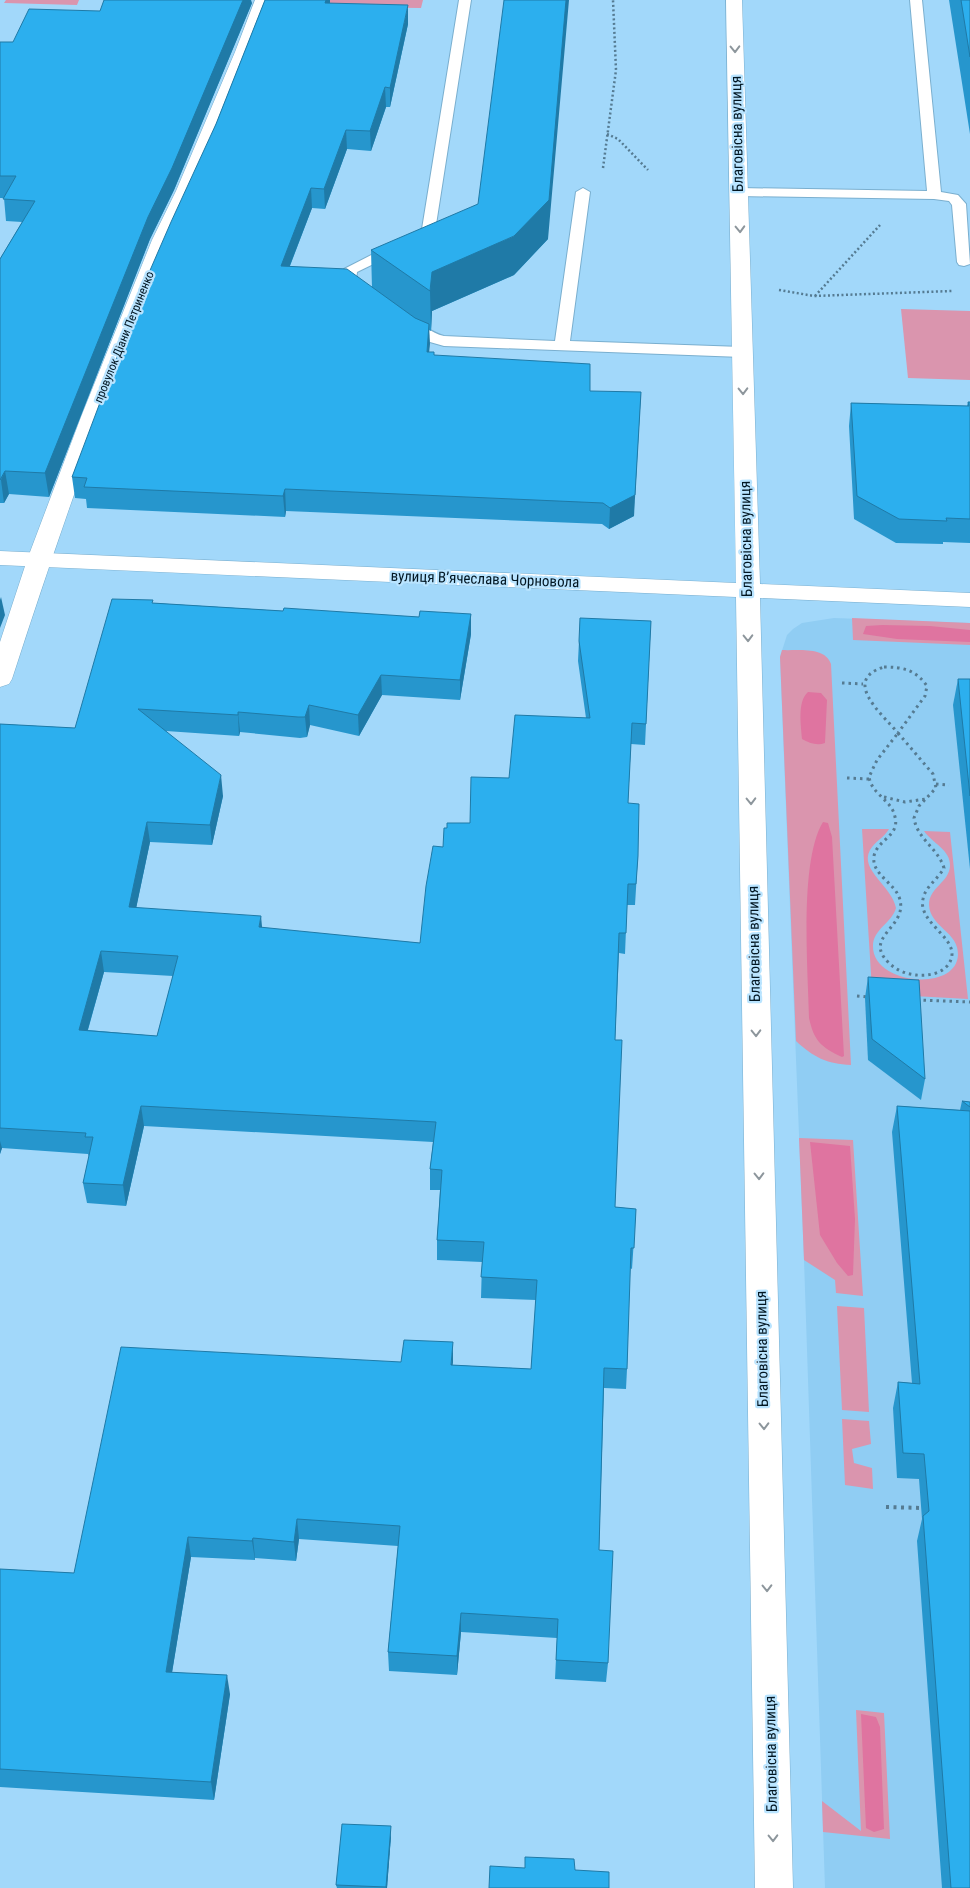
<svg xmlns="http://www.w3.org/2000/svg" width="970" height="1888" viewBox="0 0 970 1888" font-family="'Roboto Condensed',sans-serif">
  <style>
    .built { fill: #90cdf3 }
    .green { fill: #da95ae }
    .forest { fill: #df74a0 }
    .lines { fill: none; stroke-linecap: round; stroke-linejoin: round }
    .lane-casing { stroke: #7aafcf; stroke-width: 2 }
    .street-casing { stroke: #7aafcf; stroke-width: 1 }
    .secondary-casing { stroke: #7aafcf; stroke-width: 1 }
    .path-far2 { stroke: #557b92; stroke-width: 2.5; stroke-dasharray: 2 2.5; stroke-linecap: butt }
    .path-far1 { stroke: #557b92; stroke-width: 3; stroke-dasharray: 2.5 4; stroke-linecap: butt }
    .path { stroke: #557b92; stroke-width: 4; stroke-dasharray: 3 4.5; stroke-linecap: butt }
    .lane { fill: #fff; fill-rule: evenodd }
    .street { fill: #fff; fill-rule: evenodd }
    .secondary { fill: #fff; fill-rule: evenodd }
    .wall { fill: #2696cd; fill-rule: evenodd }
    .shaded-wall { fill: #1f7aa7 }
    .building { fill: #2cafee; stroke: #1f7aa7; fill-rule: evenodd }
    .oneway { stroke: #8d969c }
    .labels { text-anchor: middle; stroke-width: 4.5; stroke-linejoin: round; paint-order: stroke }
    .far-street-label { font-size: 12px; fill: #021622; stroke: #b9e4ff }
    .street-label { font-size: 15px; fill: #021622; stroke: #b9e4ff }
  </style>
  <rect width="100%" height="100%" fill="#a2d8fa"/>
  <path class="built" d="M834,618L970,623V1888H825L804,1260L780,657L787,635L793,629L802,623Z"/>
  <g class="green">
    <path d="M6,0H79L77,5L4,3Z"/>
    <path d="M305,0H423L421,8L319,7Z"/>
    <path d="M901,309L970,311V380L908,378Z"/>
    <path d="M852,618L970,623V645L853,640Z"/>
    <path d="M782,650C796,651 825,646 831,664L851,1065C827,1064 813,1057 796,1041L780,657Z"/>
    <path d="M862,829H889C884,838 875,841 870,850C859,870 892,886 896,908C892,923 873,929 873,946C872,984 956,993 958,955C959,932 930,927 929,905C929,887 949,883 950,866C951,850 932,843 924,831L950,832L968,999L895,995L872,990Z"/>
    <path d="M799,1138L853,1140L863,1296L836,1293L835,1280L804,1260Z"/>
    <path d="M837,1306L864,1308L869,1412L842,1410Z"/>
    <path d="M842,1419L869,1421L871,1444L852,1449L854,1463L872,1468L873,1489L845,1485Z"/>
    <path d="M856,1710L884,1713L890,1839L823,1832L822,1801L861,1831Z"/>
  </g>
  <g class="forest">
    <path d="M882,625L930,626L970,630V642L897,639L863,634L866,626Z"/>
    <path d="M808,692L821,693L827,700L825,743C817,746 809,743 802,739C801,725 797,702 808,692Z"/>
    <path d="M823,822L828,823L832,837L844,1056L842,1057C821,1047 814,1041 809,1018C808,970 799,861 823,822Z"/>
    <path d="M810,1142L850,1146L855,1219L853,1275L848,1276L837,1263L820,1235Z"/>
    <path d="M861,1714L876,1717L880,1727L884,1829L874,1832L866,1828Z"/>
  </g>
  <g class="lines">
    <g class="lane-casing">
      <g id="lane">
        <path d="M459,0H471L435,231L425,239L357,272L356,280L370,292L368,295H358L342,282V272L344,269L422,229Z"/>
        <path d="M910,0H922L941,192L958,195L966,204L970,264L964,266L959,265L957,262L952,205L949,201L934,199L739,196L732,192L739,188L927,191Z"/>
        <path d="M583,188L590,192L570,341L742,347L747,349L750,352L747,355L742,357L444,346L423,340L402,326L400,323L402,320C415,317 430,333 444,336L555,341L576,192Z"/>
      </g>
    </g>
    <g class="street-casing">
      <path id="street" d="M255,0H271C248,64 223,128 196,190C188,207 179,224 171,241C111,384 60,531 12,679L9,684L0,687V642L27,560L81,417L152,240L176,191L235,52Z"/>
    </g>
    <g class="secondary-casing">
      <path id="secondary" d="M726,0H742L760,584L970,593V607L760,598L793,1888H755L736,597L0,565V551L736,583Z"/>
    </g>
    <g class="path-far2">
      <path d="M607,134L618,139L648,170"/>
      <path d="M603,168L616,70L613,0"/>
      <path d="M779,290L814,296L952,291"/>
      <path d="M815,296L880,225"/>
    </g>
    <g class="path-far1">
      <path d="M884,667C903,667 916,670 927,686L925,696L898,733C882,714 841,680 884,667Z"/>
      <path d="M842,683L863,684"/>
      <path d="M898,733L933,774L936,788L919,806L914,818C917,839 938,848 944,868C938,879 925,887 923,899C917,925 966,940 948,965C941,974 927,976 916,975C906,974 896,970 889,963C862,937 907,928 900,900C896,883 871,875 874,856C877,840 900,836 895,817C892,800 872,795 869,777L877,760Z"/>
      <path d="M847,778L869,779"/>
      <path d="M936,784L949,785"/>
      <path d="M884,797L905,802L926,799"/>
      <path d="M857,996L868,997"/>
      <path d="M917,1000L970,1002"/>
    </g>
    <path class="path" d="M886,1507L923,1508"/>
    <use href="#lane" class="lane"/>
    <use href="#street" class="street"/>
    <use href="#secondary" class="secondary"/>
  </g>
  <g class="wall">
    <path d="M265,0H330V3L408,24L390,107H386L371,151L347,149L325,209L312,208L290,266L372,288L371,250L548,239L514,275L432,311L431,331L429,330V352L434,355L590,391L634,516L609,529L602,524L286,511L285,517L87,508L86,499L75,498L72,477L216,124Z"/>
    <path d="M949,0H970V134Z"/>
    <path d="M252,3L174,190L150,239L49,497L9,494L4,503H0V259L22,222L6,221L4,198H0V42H13L100,11Z"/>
    <path d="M968,402H970V543L943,542V544L896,543L854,519L849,426L851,403L967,406Z"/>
    <path d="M153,603L283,611L419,617L471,614V634L460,700L382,695L359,736L310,725L307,737L300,738L240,732L239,736L166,731L223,796L212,845L150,842L136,908L262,928L420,943L443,847L470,823L509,778L586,718L578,661L579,641L651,621L645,745L631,744L628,803L638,856L635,905H627L625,954L619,953L615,1040V1207L636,1209L632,1269L630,1268L627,1369L626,1389L604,1388L599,1550L608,1663L606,1682L555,1679L557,1638L461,1632L457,1675L389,1671L388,1652L398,1546L299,1539L296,1561L255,1558V1560L191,1557L172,1672L230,1694L214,1800L0,1787V1569L74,1573L453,1365L531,1369L536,1300L481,1298L482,1262L437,1260V1240L440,1190H430V1169L433,1142L144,1126L126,1206L87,1203L83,1183L89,1157L88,1154L2,1148L0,1154V724L75,728ZM104,972L173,976L157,1036L88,1030Z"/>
    <path d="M958,679H970V869L953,705Z"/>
    <path d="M868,977L925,1079L921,1100L868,1060L865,998Z"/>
    <path d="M962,1101L970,1102V1888H942L917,1541L922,1519L919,1479L897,1478L893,1408L898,1382L912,1383L892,1132L897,1106L960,1110Z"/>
    <path d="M391,1836L387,1888H337L336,1885Z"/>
  </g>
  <g class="shaded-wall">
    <path d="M243,0H251L252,3L174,190L150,239L49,497L45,473L148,217Z"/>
    <path d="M326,0H330V7L325,3Z"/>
    <path d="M566,0H569L548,239L514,275L432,311L431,331L430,291L432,272L514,236Z"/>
    <path d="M408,5V24L390,107V88Z"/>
    <path d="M385,87L386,107L371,151L370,131Z"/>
    <path d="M346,130L347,149L325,209L324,189Z"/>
    <path d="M311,188L312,208L282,286L281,266Z"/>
    <path d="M429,324L430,344L427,372V352Z"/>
    <path d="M641,392L634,516L609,529L610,508Z"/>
    <path d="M5,471L9,494L4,503L1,480Z"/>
    <path d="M285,489L286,511L285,517L283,496Z"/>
    <path d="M1,597L5,615L0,628V600Z"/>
    <path d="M471,614V634L460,700V680Z"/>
    <path d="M381,675L382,695L359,736L358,715Z"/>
    <path d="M309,705L310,725L307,737L305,717Z"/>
    <path d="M238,712L240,732L239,736L238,715Z"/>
    <path d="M221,775L223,796L212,845L210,825Z"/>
    <path d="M147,822L150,842L132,928L129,907Z"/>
    <path d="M261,916L263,937L259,927Z"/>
    <path d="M101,951L104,972L82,1050L79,1030Z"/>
    <path d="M141,1106L144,1126L126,1206L123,1185Z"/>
    <path d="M0,1141L2,1148L0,1154Z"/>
    <path d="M453,1342V1362L451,1385V1365Z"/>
    <path d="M297,1519L299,1539L296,1561L294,1542Z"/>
    <path d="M188,1537L191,1557L169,1691L166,1672Z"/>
    <path d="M253,1538L255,1558V1560L252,1541Z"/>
    <path d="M461,1613V1632L457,1675V1656Z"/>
    <path d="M227,1675L230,1694L214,1800L211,1782Z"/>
    <path d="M391,1826V1836L387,1888H386Z"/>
  </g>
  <g class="building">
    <path d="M104,0H243L172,168L148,217L45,473L5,471L0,480V259L35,201L3,199L16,176H0V42H13L29,9L100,11Z"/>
    <path d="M265,0H326L325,3L408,5L390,88L385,87L370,131L346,130L324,189L311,188L281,266L347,269L415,318L429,324L427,352H434V355L590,364V391L641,392L635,495L610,508L603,503L285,489L283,496L84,487L87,478L72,477L148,275L171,222L216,124Z"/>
    <path d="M504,0H566L549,200L514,236L432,272L430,291L371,250L478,204Z"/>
    <path d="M961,0H970V57Z"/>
    <path d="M968,402H970V519L946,518L947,521L899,519L857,496L851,403L969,406Z"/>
    <path d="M112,599L153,600L152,603L283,611L284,608L419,617L420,611L471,614L460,680L381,675L358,715L309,705L305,717H298L238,712V715L138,709L221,775L210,825L147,822L129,907L261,916L259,927L420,943L426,886L433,846L443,847L444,828H447V823H470L471,777L509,778L515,715L590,718L579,641L580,618L651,621L646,724L632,723L628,803L639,804L638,856L636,884H628L626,933H619L615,1040H622L615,1207L636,1209L634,1248H631L627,1369L604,1368L599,1550L613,1551L608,1663L556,1660L558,1619L461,1613L457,1656L388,1652L400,1526L297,1519L294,1542L253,1538L252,1541L188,1537L166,1672L227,1675L211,1782L0,1769V1569L74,1573L121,1347L401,1362L404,1340L453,1342L451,1365L531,1369L537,1280L481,1277L484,1242L437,1240L442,1170L430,1169L436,1122L141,1106L123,1185L83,1183L93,1137H85L86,1133L0,1128V724L75,728ZM101,951L178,956L157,1036L79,1030Z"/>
    <path d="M958,679H970V796Z"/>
    <path d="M868,977L919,980L925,1079L872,1039Z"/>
    <path d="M962,1101L970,1102V1107Z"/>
    <path d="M897,1106L970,1111V1888H951L923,1516L929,1511L924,1454L903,1453L898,1382L920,1384Z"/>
    <path d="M342,1824L391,1826L386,1887L336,1885Z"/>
    <path d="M525,1857L574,1859L575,1870L609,1872V1888H489L490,1866L525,1868Z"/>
  </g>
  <defs><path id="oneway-chevron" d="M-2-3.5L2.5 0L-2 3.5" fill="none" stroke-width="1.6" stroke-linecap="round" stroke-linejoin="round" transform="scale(1.25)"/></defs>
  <g class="oneway">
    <use href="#oneway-chevron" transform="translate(735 49) rotate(89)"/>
    <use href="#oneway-chevron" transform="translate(740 229) rotate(88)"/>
    <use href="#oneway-chevron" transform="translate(743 391) rotate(89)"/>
    <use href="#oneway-chevron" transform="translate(748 638) rotate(89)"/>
    <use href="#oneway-chevron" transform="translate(751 801) rotate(89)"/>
    <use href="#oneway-chevron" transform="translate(756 1033) rotate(89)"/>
    <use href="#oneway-chevron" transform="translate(759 1176) rotate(89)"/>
    <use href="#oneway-chevron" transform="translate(764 1426) rotate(89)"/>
    <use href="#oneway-chevron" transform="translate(767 1588) rotate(89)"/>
    <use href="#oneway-chevron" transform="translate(773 1838) rotate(89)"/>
  </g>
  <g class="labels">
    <g class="far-street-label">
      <text transform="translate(124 337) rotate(-68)" y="4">провулок Діани Петриненко</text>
    </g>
    <g class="street-label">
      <text transform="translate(737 134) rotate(-91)" y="5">Благовісна вулиця</text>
      <text transform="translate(746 539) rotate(-91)" y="5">Благовісна вулиця</text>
      <text transform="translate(485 579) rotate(2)" y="5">вулиця Вʼячеслава Чорновола</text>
      <text transform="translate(754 944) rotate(-91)" y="5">Благовісна вулиця</text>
      <text transform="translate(762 1349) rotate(-91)" y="5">Благовісна вулиця</text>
      <text transform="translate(771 1754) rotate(-91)" y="5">Благовісна вулиця</text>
    </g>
  </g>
</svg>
